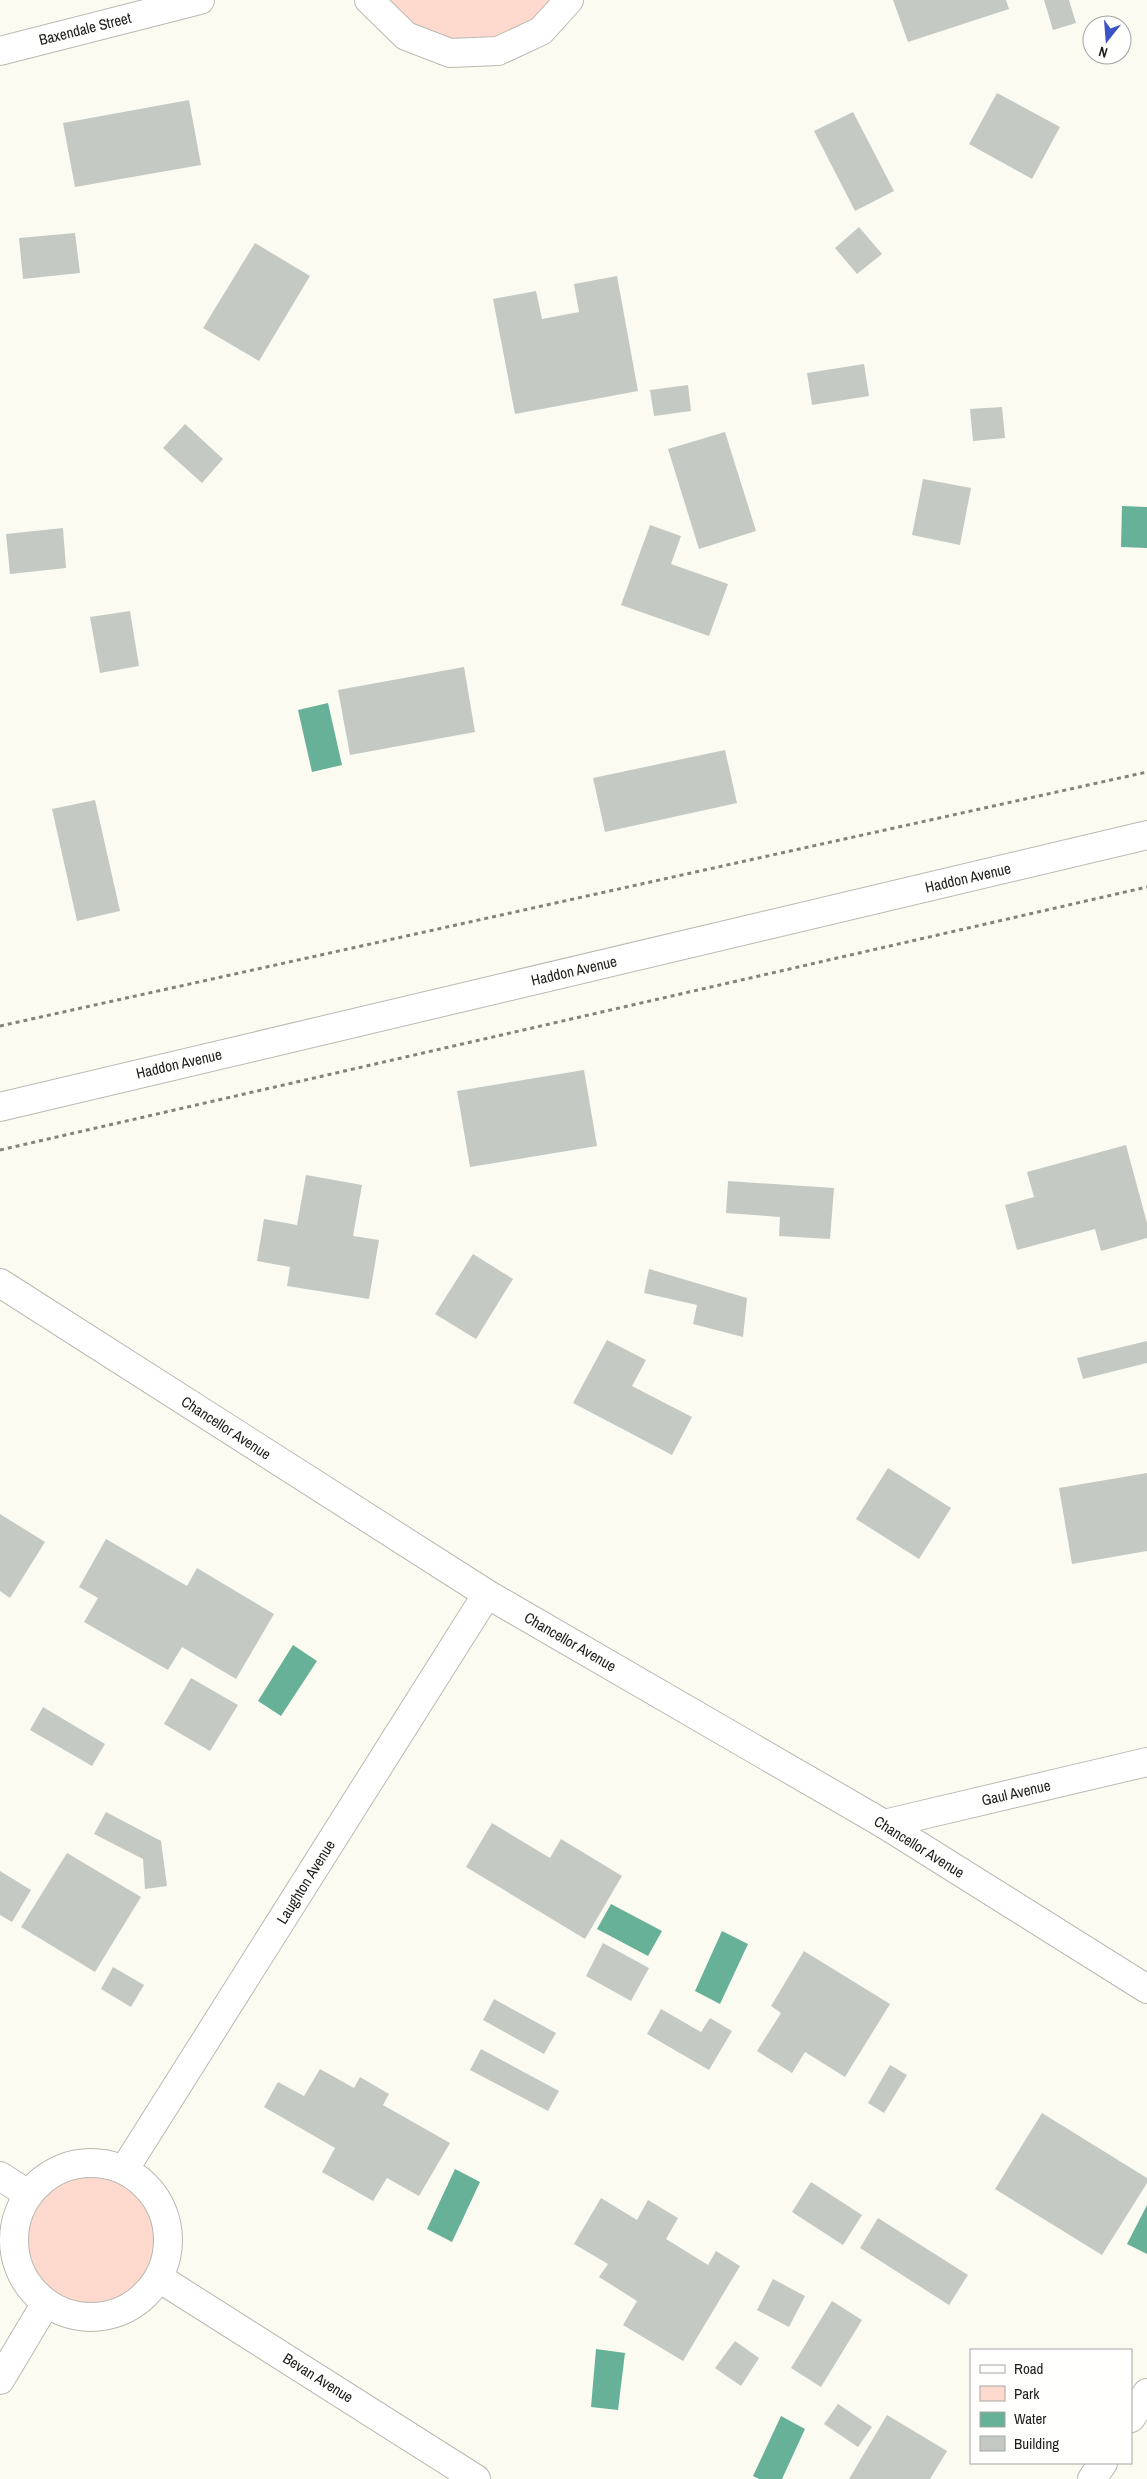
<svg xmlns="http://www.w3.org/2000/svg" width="1147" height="2479" viewBox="0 0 1147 2479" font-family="'Archivo Narrow',sans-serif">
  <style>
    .green { fill: #fdd9ce }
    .water { fill: #67b198 }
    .building { fill: #c4cac3 }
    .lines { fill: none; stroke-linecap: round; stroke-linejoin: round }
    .street-casing { stroke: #b9b9b1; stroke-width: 30 }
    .path { stroke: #83837d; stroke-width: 3; stroke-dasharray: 4 4; stroke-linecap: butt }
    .street { stroke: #fff; stroke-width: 28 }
    .labels { text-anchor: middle; stroke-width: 4.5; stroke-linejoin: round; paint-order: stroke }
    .street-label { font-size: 15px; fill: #1e1e1b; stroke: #fffffe }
  </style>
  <rect width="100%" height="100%" fill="#fbfbf2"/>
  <g class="green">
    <path d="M374,0H569L541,31L451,53Z"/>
    <circle cx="91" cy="2240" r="77"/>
  </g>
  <g class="water">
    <path d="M1122,506L1147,507V548L1121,547Z"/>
    <path d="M328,703L342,765L312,772L298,710Z"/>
    <path d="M293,1645L317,1661L281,1716L258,1701Z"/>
    <path d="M611,1904L662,1931L648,1956L597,1929Z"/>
    <path d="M722,1931L748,1944L720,2004L695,1991Z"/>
    <path d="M455,2169L480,2182L452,2242L427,2229Z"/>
    <path d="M1147,2205V2254L1127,2244Z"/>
    <path d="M596,2349L625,2353L618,2410L591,2407Z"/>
    <path d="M781,2416L805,2429L782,2479H759L753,2476Z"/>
  </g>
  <g class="building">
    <path d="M893,0H1006L1009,9L908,42Z"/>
    <path d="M1044,0H1069L1076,23L1053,30Z"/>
    <path d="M997,93L1060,127L1032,179L969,144Z"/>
    <path d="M189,100L201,165L75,187L63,123Z"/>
    <path d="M853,112L894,191L855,211L814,131Z"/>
    <path d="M859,227L882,254L857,274L835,248Z"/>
    <path d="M75,233L80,273L23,279L19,238Z"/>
    <path d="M255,243L310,276L259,361L203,328Z"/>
    <path d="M617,276L638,391L515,414L493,299L536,291L542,319L579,312L574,284Z"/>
    <path d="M864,364L869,396L812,405L807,373Z"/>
    <path d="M688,385L691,411L654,416L650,390Z"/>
    <path d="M1002,407L1005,438L973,441L970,409Z"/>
    <path d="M185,424L223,459L202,483L163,448Z"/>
    <path d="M725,432L756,531L699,549L668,449Z"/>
    <path d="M923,479L971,488L960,545L912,535Z"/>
    <path d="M650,525L681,536L671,564L728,584L709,636L621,605Z"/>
    <path d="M63,528L66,568L10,574L6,534Z"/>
    <path d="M130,611L139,666L100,673L90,617Z"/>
    <path d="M464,667L475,732L350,755L338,690Z"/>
    <path d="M725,750L737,803L605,832L593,778Z"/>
    <path d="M95,800L120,911L77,921L52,809Z"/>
    <path d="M584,1070L597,1146L470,1167L457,1091Z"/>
    <path d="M1126,1145L1147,1223V1238L1101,1251L1095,1229L1017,1250L1005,1205L1034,1197L1027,1172Z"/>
    <path d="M306,1175L362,1185L353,1236L379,1240L369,1299L287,1286L290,1267L257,1261L264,1219L297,1225Z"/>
    <path d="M728,1181L834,1188L830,1239L779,1236L780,1217L726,1213Z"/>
    <path d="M473,1254L513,1279L476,1339L435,1314Z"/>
    <path d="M649,1269L747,1298L743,1337L693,1324L697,1305L644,1293Z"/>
    <path d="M607,1340L646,1360L632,1386L692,1417L672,1455L573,1403Z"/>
    <path d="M1147,1341V1363L1083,1379L1077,1358Z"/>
    <path d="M888,1468L951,1508L919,1559L856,1519Z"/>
    <path d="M1147,1473V1551L1072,1564L1059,1488Z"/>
    <path d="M0,1514L45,1542L10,1598L0,1591Z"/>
    <path d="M106,1539L187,1586L197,1568L274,1614L236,1679L182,1647L168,1670L84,1622L98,1598L79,1587Z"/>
    <path d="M191,1678L238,1705L210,1751L164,1724Z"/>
    <path d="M43,1707L105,1744L92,1766L30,1730Z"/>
    <path d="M106,1812L161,1841L167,1886L145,1889L143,1859L94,1834Z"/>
    <path d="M492,1823L550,1858L561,1839L622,1876L585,1939L466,1867Z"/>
    <path d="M67,1853L141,1897L95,1972L21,1927Z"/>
    <path d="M0,1871L31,1890L12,1922L0,1915Z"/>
    <path d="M603,1943L649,1968L631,2001L586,1976Z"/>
    <path d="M804,1951L890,2004L845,2077L805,2052L792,2073L757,2051L781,2013L771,2006Z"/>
    <path d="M113,1967L144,1985L131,2007L101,1989Z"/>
    <path d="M494,1999L556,2033L544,2054L483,2020Z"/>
    <path d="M661,2009L701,2032L710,2018L732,2031L709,2070L647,2034Z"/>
    <path d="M481,2049L559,2091L548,2111L470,2070Z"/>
    <path d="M890,2065L907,2075L884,2113L868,2103Z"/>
    <path d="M320,2069L354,2088L360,2077L389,2094L383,2105L450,2143L419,2196L387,2178L373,2201L322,2172L335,2148L264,2107L278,2082L304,2096Z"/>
    <path d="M1042,2113L1147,2178V2183L1102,2255L995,2189Z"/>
    <path d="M811,2182L862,2215L843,2245L792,2212Z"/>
    <path d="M601,2198L637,2220L648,2200L678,2218L666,2239L708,2265L716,2251L740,2266L683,2361L623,2325L637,2301L599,2277L608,2264L574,2244Z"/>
    <path d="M878,2218L968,2275L949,2305L860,2248Z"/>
    <path d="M773,2279L805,2296L789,2327L757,2310Z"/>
    <path d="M832,2301L862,2320L821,2387L791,2368Z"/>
    <path d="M735,2341L759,2358L741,2386L715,2368Z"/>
    <path d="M838,2404L872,2427L858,2447L824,2424Z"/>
    <path d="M887,2415L947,2451L930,2479H849Z"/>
  </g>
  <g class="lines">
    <g class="street-casing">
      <g id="street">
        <path d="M369,0L406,36L450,53L498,51L541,31L569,0"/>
        <path d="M0,51L200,0"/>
        <path d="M0,1107L1147,835"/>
        <path d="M0,1283L487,1594L884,1824L1147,1989"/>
        <path d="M884,1824L1147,1762"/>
        <circle cx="91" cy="2240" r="77"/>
        <path d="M124,2170L487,1594"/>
        <path d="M0,2176L28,2194"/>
        <path d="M159,2278L476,2479"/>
        <path d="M0,2380L46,2303"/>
        <path d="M1131,2418L1147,2393"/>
        <path d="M1092,2479L1103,2463"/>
      </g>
    </g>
    <g class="path">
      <path d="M0,1026L1147,772"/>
      <path d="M0,1150L1147,887"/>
    </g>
    <use href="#street" class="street"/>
  </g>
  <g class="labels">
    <g class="street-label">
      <text transform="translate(85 29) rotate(-14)" y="5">Baxendale Street</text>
      <text transform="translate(968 878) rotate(-13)" y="5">Haddon Avenue</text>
      <text transform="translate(574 971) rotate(-13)" y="5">Haddon Avenue</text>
      <text transform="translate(179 1064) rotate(-13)" y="5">Haddon Avenue</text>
      <text transform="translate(226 1428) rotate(33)" y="5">Chancellor Avenue</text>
      <text transform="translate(570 1642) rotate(30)" y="5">Chancellor Avenue</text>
      <text transform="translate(1016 1793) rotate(-13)" y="5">Gaul Avenue</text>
      <text transform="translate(919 1847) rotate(32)" y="5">Chancellor Avenue</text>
      <text transform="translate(306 1882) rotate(-58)" y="5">Laughton Avenue</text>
      <text transform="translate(318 2378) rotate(32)" y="5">Bevan Avenue</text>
    </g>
  </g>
  <rect x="970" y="2349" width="162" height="115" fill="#fffffe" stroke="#a5a5a3"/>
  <rect x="980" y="2365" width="25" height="8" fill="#ffffff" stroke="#a5a5a3"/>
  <text x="1014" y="2374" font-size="15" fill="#1e1e1b">Road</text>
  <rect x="980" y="2386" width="25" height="15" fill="#fdd9ce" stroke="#a5a5a3"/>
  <text x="1014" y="2399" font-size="15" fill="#1e1e1b">Park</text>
  <rect x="980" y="2412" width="25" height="15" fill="#67b198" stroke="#a5a5a3"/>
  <text x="1014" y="2424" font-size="15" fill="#1e1e1b">Water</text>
  <rect x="980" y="2436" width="25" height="15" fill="#c4cac3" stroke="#a5a5a3"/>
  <text x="1014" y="2449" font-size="15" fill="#1e1e1b">Building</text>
  <g transform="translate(1107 40) rotate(197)"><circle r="24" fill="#fffffe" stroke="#a5a5a3"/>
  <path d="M0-4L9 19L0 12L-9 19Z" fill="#3c53c6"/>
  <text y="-8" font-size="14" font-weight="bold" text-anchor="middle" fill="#1e1e1b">N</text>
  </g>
</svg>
